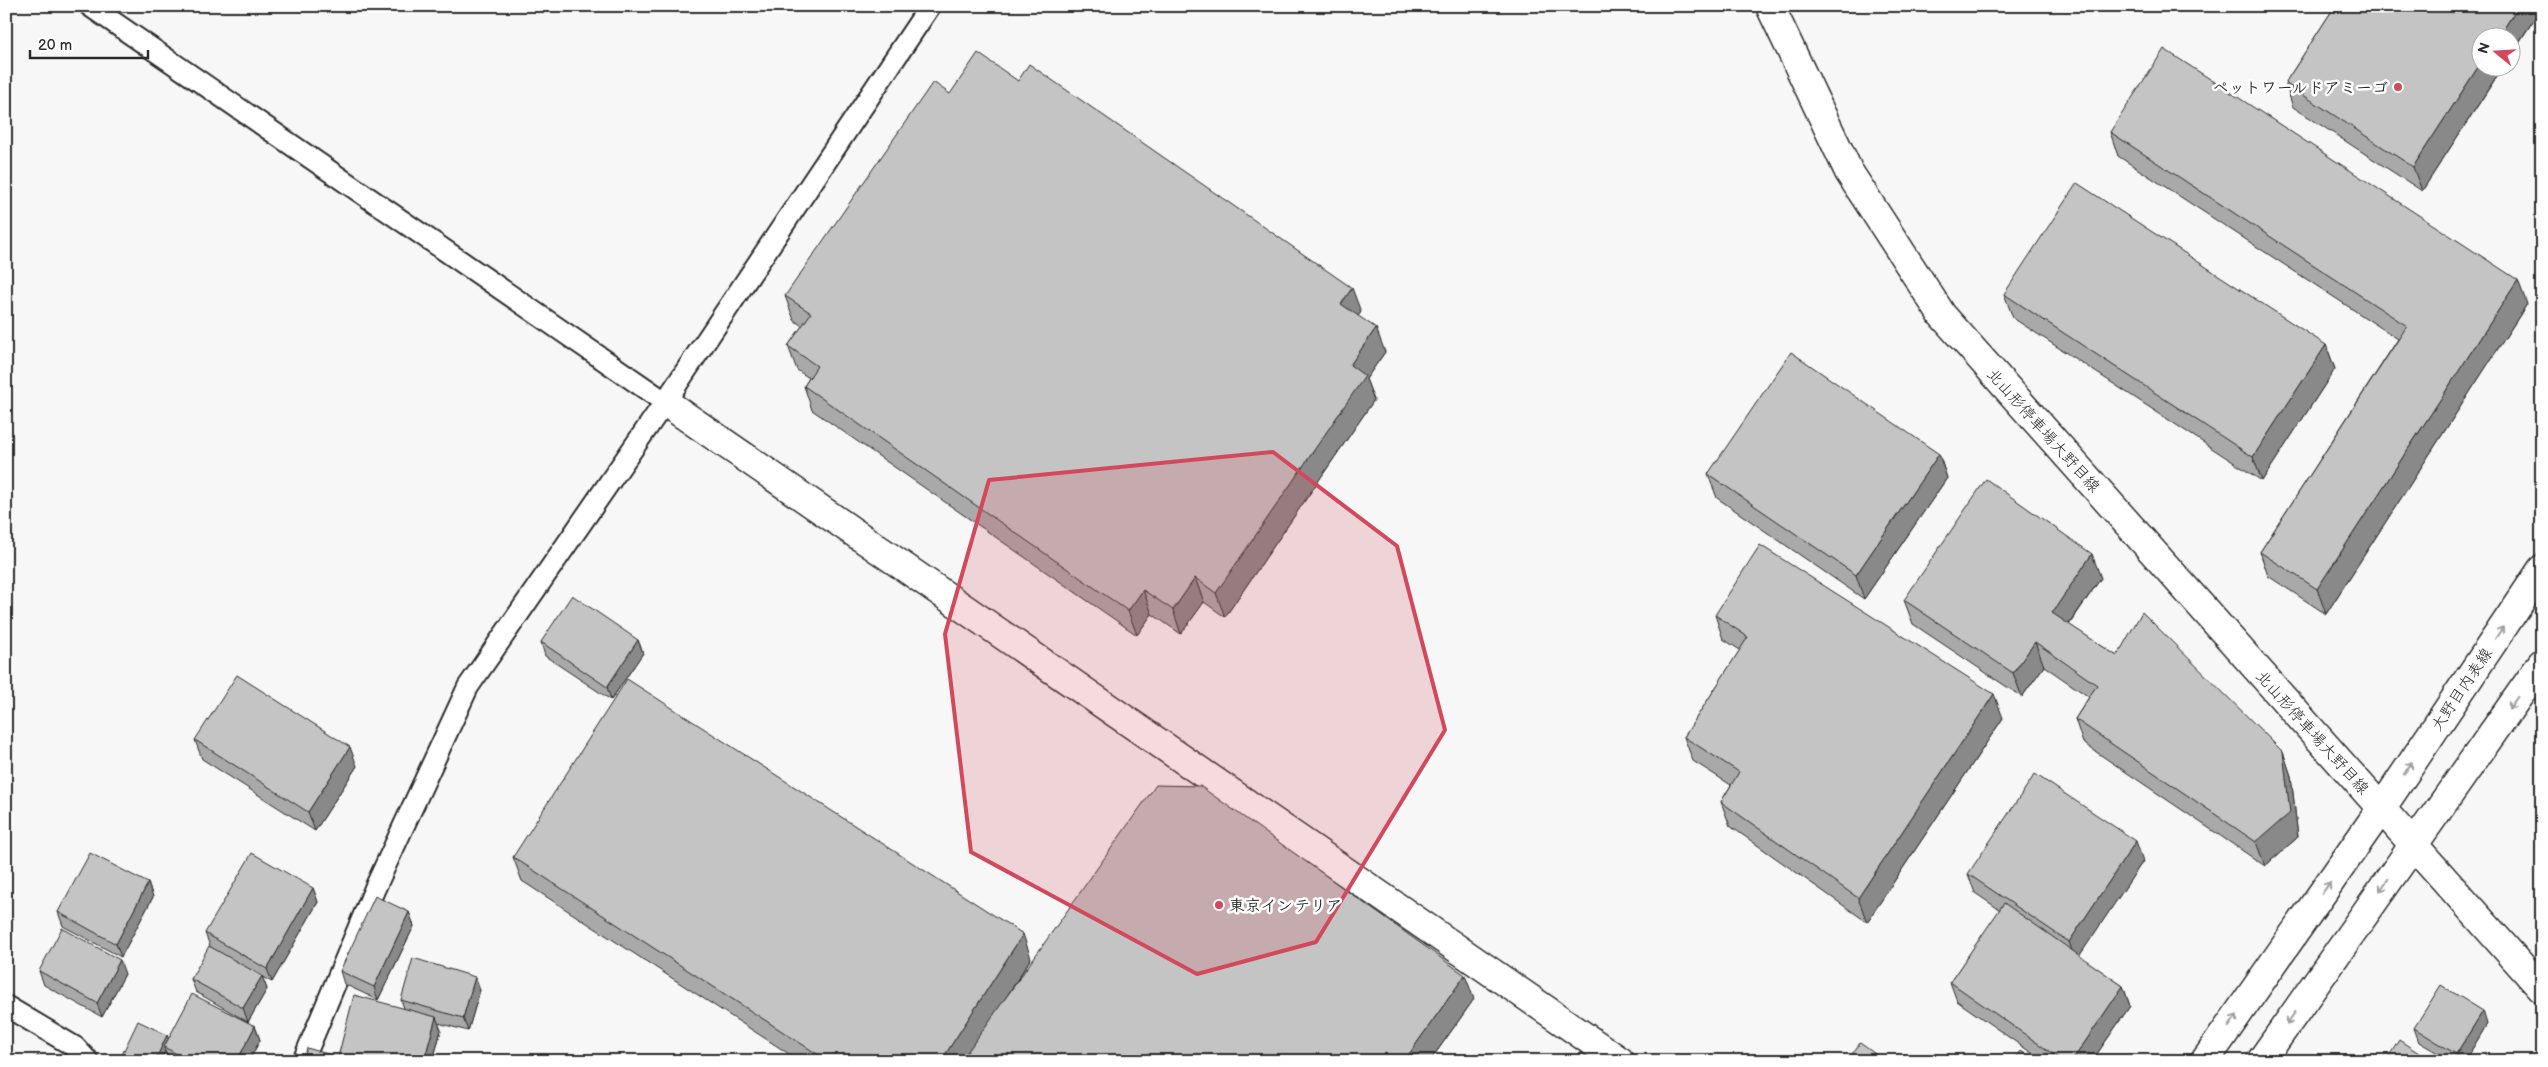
<svg xmlns="http://www.w3.org/2000/svg" width="2548" height="1067" viewBox="0 0 2548 1067" font-family="'Balsamiq Sans','Klee One',sans-serif">
  <style>
    .lines { fill: none; stroke-linecap: round; stroke-linejoin: round }
    .lane-casing { stroke: #2b2b2b; stroke-width: 24 }
    .street-casing { stroke: #2b2b2b; stroke-width: 31 }
    .secondary-casing { stroke: #2b2b2b; stroke-width: 31 }
    .lane { stroke: #fff; stroke-width: 20 }
    .street { stroke: #fff; stroke-width: 28 }
    .secondary { stroke: #fff; stroke-width: 28 }
    .wall { fill: #a9a9a9; stroke: #2b2b2b }
    .shaded-wall { fill: #898989; stroke: #2b2b2b }
    .building { fill: #c4c4c4; stroke: #2b2b2b }
    .oneway { stroke: #a0a0a0 }
    .marked { fill: #d1495b; fill-opacity: 0.2; stroke: #d1495b; stroke-width: 4; stroke-linejoin: round }
    .poi-dot { fill: #d1495b; stroke: #fff; stroke-width: 2 }
    .labels { text-anchor: middle; stroke-width: 5; stroke-linejoin: round; paint-order: stroke }
    .poi-label { font-size: 16px; font-weight: bold; fill: #2b2b2b; stroke: #fff; text-anchor: end }
    .street-label { font-size: 16px; fill: #2b2b2b; stroke: #fff }
  </style>
  <rect width="100%" height="100%" fill="#f7f7f7"/>
  <filter id="ink" filterUnits="userSpaceOnUse"><feTurbulence type="fractalNoise" baseFrequency=".02" numOctaves="2"/><feDisplacementMap in="SourceGraphic" scale="10" xChannelSelector="R" yChannelSelector="G"/><feConvolveMatrix kernelMatrix="1 2 1 2 8 2 1 2 1" color-interpolation-filters="sRGB"/></filter>
  <g filter="url(#ink)">
    <g class="lines">
      <g class="lane-casing">
        <g id="lane">
          <path d="M90,6L665,402"/>
          <path d="M6,1006L75,1047L88,1061"/>
          <path d="M303,1061L375,888L468,687L665,402L930,6"/>
        </g>
      </g>
      <g class="street-casing">
        <path id="street" d="M665,402L1620,1061"/>
      </g>
      <g class="secondary-casing">
        <g id="secondary">
          <path d="M1770,6L1849,172L1942,315L2542,989"/>
          <path d="M2205,1061L2381,809L2542,569"/>
          <path d="M2261,1061L2542,663"/>
        </g>
      </g>
      <use href="#lane" class="lane"/>
      <use href="#street" class="street"/>
      <use href="#secondary" class="secondary"/>
    </g>
    <g class="wall">
      <path d="M2335,6H2533L2537,15L2422,191L2293,107L2285,83Z"/>
      <path d="M1018,81L1361,312L1358,316L1385,352L1366,379L1374,400L1225,617L1204,602L1181,634L1152,614L1137,635L812,410L804,386L809,378L797,370L788,346L802,326L794,320L785,296Z"/>
      <path d="M2110,132L2527,304L2326,614L2268,576L2260,552L2398,339L2118,156Z"/>
      <path d="M2004,294L2326,345L2335,369L2262,481L2013,318Z"/>
      <path d="M1939,454L1947,478L1864,599L1717,498L1708,474Z"/>
      <path d="M2101,578L2069,625L2117,656L2283,752L2291,776L2298,837L2265,866L2083,743L2075,719L2089,697L2044,666L2022,697L1913,624L1904,600Z"/>
      <path d="M1715,615L2003,718L1867,922L1730,826L1721,802L1731,785L1693,761L1684,737L1740,650L1723,639Z"/>
      <path d="M638,640L643,653L611,700L545,656L541,642Z"/>
      <path d="M195,740L357,766L315,831L202,759Z"/>
      <path d="M513,857L1031,958L1012,989L1474,999L1430,1061H800L522,881Z"/>
      <path d="M2143,861L2079,956L2123,986L2130,1006L2092,1061H2043L1957,1001L1950,982L2000,910L1975,893L1968,874Z"/>
      <path d="M148,883L153,897L121,957L63,926L58,912Z"/>
      <path d="M313,888L318,902L272,982L262,977L267,989L248,1022L196,992L191,979L210,946L205,933Z"/>
      <path d="M409,912L414,926L378,1000L344,984L340,971Z"/>
      <path d="M39,971L125,974L102,1017L44,985Z"/>
      <path d="M480,990L468,1031L438,1023L441,1030L433,1061H303L338,1057L404,1008L401,1000Z"/>
      <path d="M2487,1024L2465,1061H2451L2419,1042L2414,1028Z"/>
      <path d="M255,1026L260,1040L249,1061H169L165,1051L160,1061H119L167,1035L168,1039Z"/>
    </g>
    <g class="shaded-wall">
      <path d="M2518,6H2533L2537,15L2510,55V38H2498Z"/>
      <path d="M2480,64V68H2502L2422,191L2413,167Z"/>
      <path d="M2518,280L2527,304L2326,614L2317,589Z"/>
      <path d="M1352,288L1361,312L1350,328L1341,304Z"/>
      <path d="M1376,328L1385,352L1366,379L1374,400L1225,617L1216,593L1350,365Z"/>
      <path d="M2326,345L2335,369L2262,481L2253,457Z"/>
      <path d="M1939,454L1947,478L1864,599L1856,575Z"/>
      <path d="M2092,554L2101,578L2060,637L2052,613Z"/>
      <path d="M1195,578L1204,602L1181,634L1173,610Z"/>
      <path d="M1143,590L1152,614L1137,635L1128,611Z"/>
      <path d="M638,640L643,653L611,700L607,687Z"/>
      <path d="M2035,642L2044,666L2022,697L2013,673Z"/>
      <path d="M1994,694L2003,718L1867,922L1858,898Z"/>
      <path d="M350,747L357,766L315,831L308,812Z"/>
      <path d="M2283,752L2291,776L2298,837L2265,866L2256,842Z"/>
      <path d="M6,763L9,771L6,777Z"/>
      <path d="M2136,841L2143,861L2076,961L2069,942Z"/>
      <path d="M148,883L153,897L121,957L116,944Z"/>
      <path d="M313,888L318,902L272,982L267,969Z"/>
      <path d="M409,912L414,926L378,1000L374,987Z"/>
      <path d="M1023,934L1031,958L966,1061H941Z"/>
      <path d="M120,960L125,974L102,1017L97,1003Z"/>
      <path d="M1465,975L1474,999L1430,1061H1404Z"/>
      <path d="M262,976L267,989L248,1022L243,1008Z"/>
      <path d="M475,977L480,990L468,1031L463,1018Z"/>
      <path d="M2123,986L2130,1006L2092,1061H2072Z"/>
      <path d="M2483,1011L2487,1024L2465,1061H2459L2456,1054Z"/>
      <path d="M436,1017L441,1030L433,1061H424Z"/>
      <path d="M255,1026L260,1040L249,1061H237Z"/>
      <path d="M167,1035L170,1042L164,1047L165,1051L160,1061H155Z"/>
    </g>
    <g class="building">
      <path d="M2335,6H2518L2498,38H2480V64L2413,167L2285,83Z"/>
      <path d="M2164,49L2518,280L2317,589L2260,552L2407,326L2110,132Z"/>
      <path d="M978,53L1018,81L1029,64L1352,288L1341,304L1376,328L1350,365L1365,376L1216,593L1195,578L1173,610L1143,590L1128,611L804,386L817,366L788,346L811,313L785,296L933,82L950,94Z"/>
      <path d="M2077,183L2326,345L2253,457L2004,294Z"/>
      <path d="M1791,352L1939,454L1856,575L1708,474Z"/>
      <path d="M1986,479L2092,554L2052,613L2117,656L2142,612L2283,752L2290,813L2256,842L2075,719L2097,685L2035,642L2013,673L1904,600Z"/>
      <path d="M1760,545L1994,694L1858,898L1721,802L1739,772L1684,737L1748,637L1715,615Z"/>
      <path d="M572,595L638,640L607,687L541,642Z"/>
      <path d="M237,675L350,747L308,812L195,740Z"/>
      <path d="M627,679L1023,934L941,1061H828L513,857Z"/>
      <path d="M2035,774L2136,841L2069,942L1968,874Z"/>
      <path d="M1156,785L1200,786L1465,975L1404,1061H961Z"/>
      <path d="M90,853L148,883L116,944L58,912Z"/>
      <path d="M252,853L313,888L267,969L205,933Z"/>
      <path d="M375,896L409,912L374,987L340,971Z"/>
      <path d="M2004,903L2123,986L2072,1061H2063L1950,982Z"/>
      <path d="M62,928L120,960L97,1003L39,971Z"/>
      <path d="M209,946L262,976L243,1008L191,979Z"/>
      <path d="M413,958L475,977L463,1018L401,1000Z"/>
      <path d="M2441,985L2483,1011L2456,1054L2414,1028Z"/>
      <path d="M192,994L255,1026L237,1061H190L164,1047Z"/>
      <path d="M354,995L436,1017L424,1061H303L307,1048L338,1057Z"/>
      <path d="M138,1021L167,1035L155,1061H119Z"/>
      <path d="M2399,1040L2431,1061H2386Z"/>
      <path d="M1860,1043L1885,1061H1847Z"/>
      <path d="M2021,1051L2036,1061H2014Z"/>
      <path d="M38,1055L44,1061H33Z"/>
    </g>
    <defs><path id="oneway-shaft" d="M-6 0H5M1.5-3L5.5 0L1.5 3" fill="none" stroke-width="1.6" stroke-linecap="round" stroke-linejoin="round" transform="scale(1.25)"/></defs>
    <g class="oneway">
      <use href="#oneway-shaft" transform="translate(2499 633) rotate(-56)"/>
      <use href="#oneway-shaft" transform="translate(2513 703) rotate(126)"/>
      <use href="#oneway-shaft" transform="translate(2408 768) rotate(-56)"/>
      <use href="#oneway-shaft" transform="translate(2384 885) rotate(125)"/>
      <use href="#oneway-shaft" transform="translate(2326 888) rotate(-55)"/>
      <use href="#oneway-shaft" transform="translate(2291 1018) rotate(125)"/>
      <use href="#oneway-shaft" transform="translate(2233 1021) rotate(-55)"/>
    </g>
  </g>
  <path class="marked" d="M1273,452L1397,546L1445,730L1316,942L1197,974L971,852L945,634L989,480Z"/>
  <g class="poi-dot">
    <circle cx="2398" cy="87" r="5"/>
    <circle cx="1219" cy="905" r="5"/>
  </g>
  <g class="labels">
    <g class="poi-label">
      <text x="2388" y="93">ペットワールドアミーゴ</text>
      <text x="1229" y="911" text-anchor="start">東京インテリア</text>
    </g>
    <g class="street-label">
      <text transform="translate(2044 430) rotate(48)" y="6">北山形停車場大野目線</text>
      <text transform="translate(2461 689) rotate(-56)" y="6">大野目内表線</text>
      <text transform="translate(2313 732) rotate(48)" y="6">北山形停車場大野目線</text>
    </g>
  </g>
  <rect width="2548" height="1067" fill="none" stroke="#fff" stroke-width="25"/>
  <rect x="12" y="12" width="2523" height="1042" fill="none" stroke="#2b2b2b" stroke-width="2" filter="url(#ink)"/>
  <g transform="translate(2496 52) rotate(288)"><circle r="24" fill="#ffffff" stroke="#aaaaaa"/>
  <path d="M0-4L9 19L0 12L-9 19Z" fill="#d1495b"/>
  <text y="-8" font-size="14" font-weight="bold" text-anchor="middle" fill="#2b2b2b">N</text>
  </g>
  <path d="M30 50v8h118v-8" fill="none" stroke="#2b2b2b" stroke-width="2.5"/>
  <text x="38" y="50" font-size="15" fill="#2b2b2b" stroke="#ffffff" stroke-width="4" paint-order="stroke">20 m</text>
</svg>
